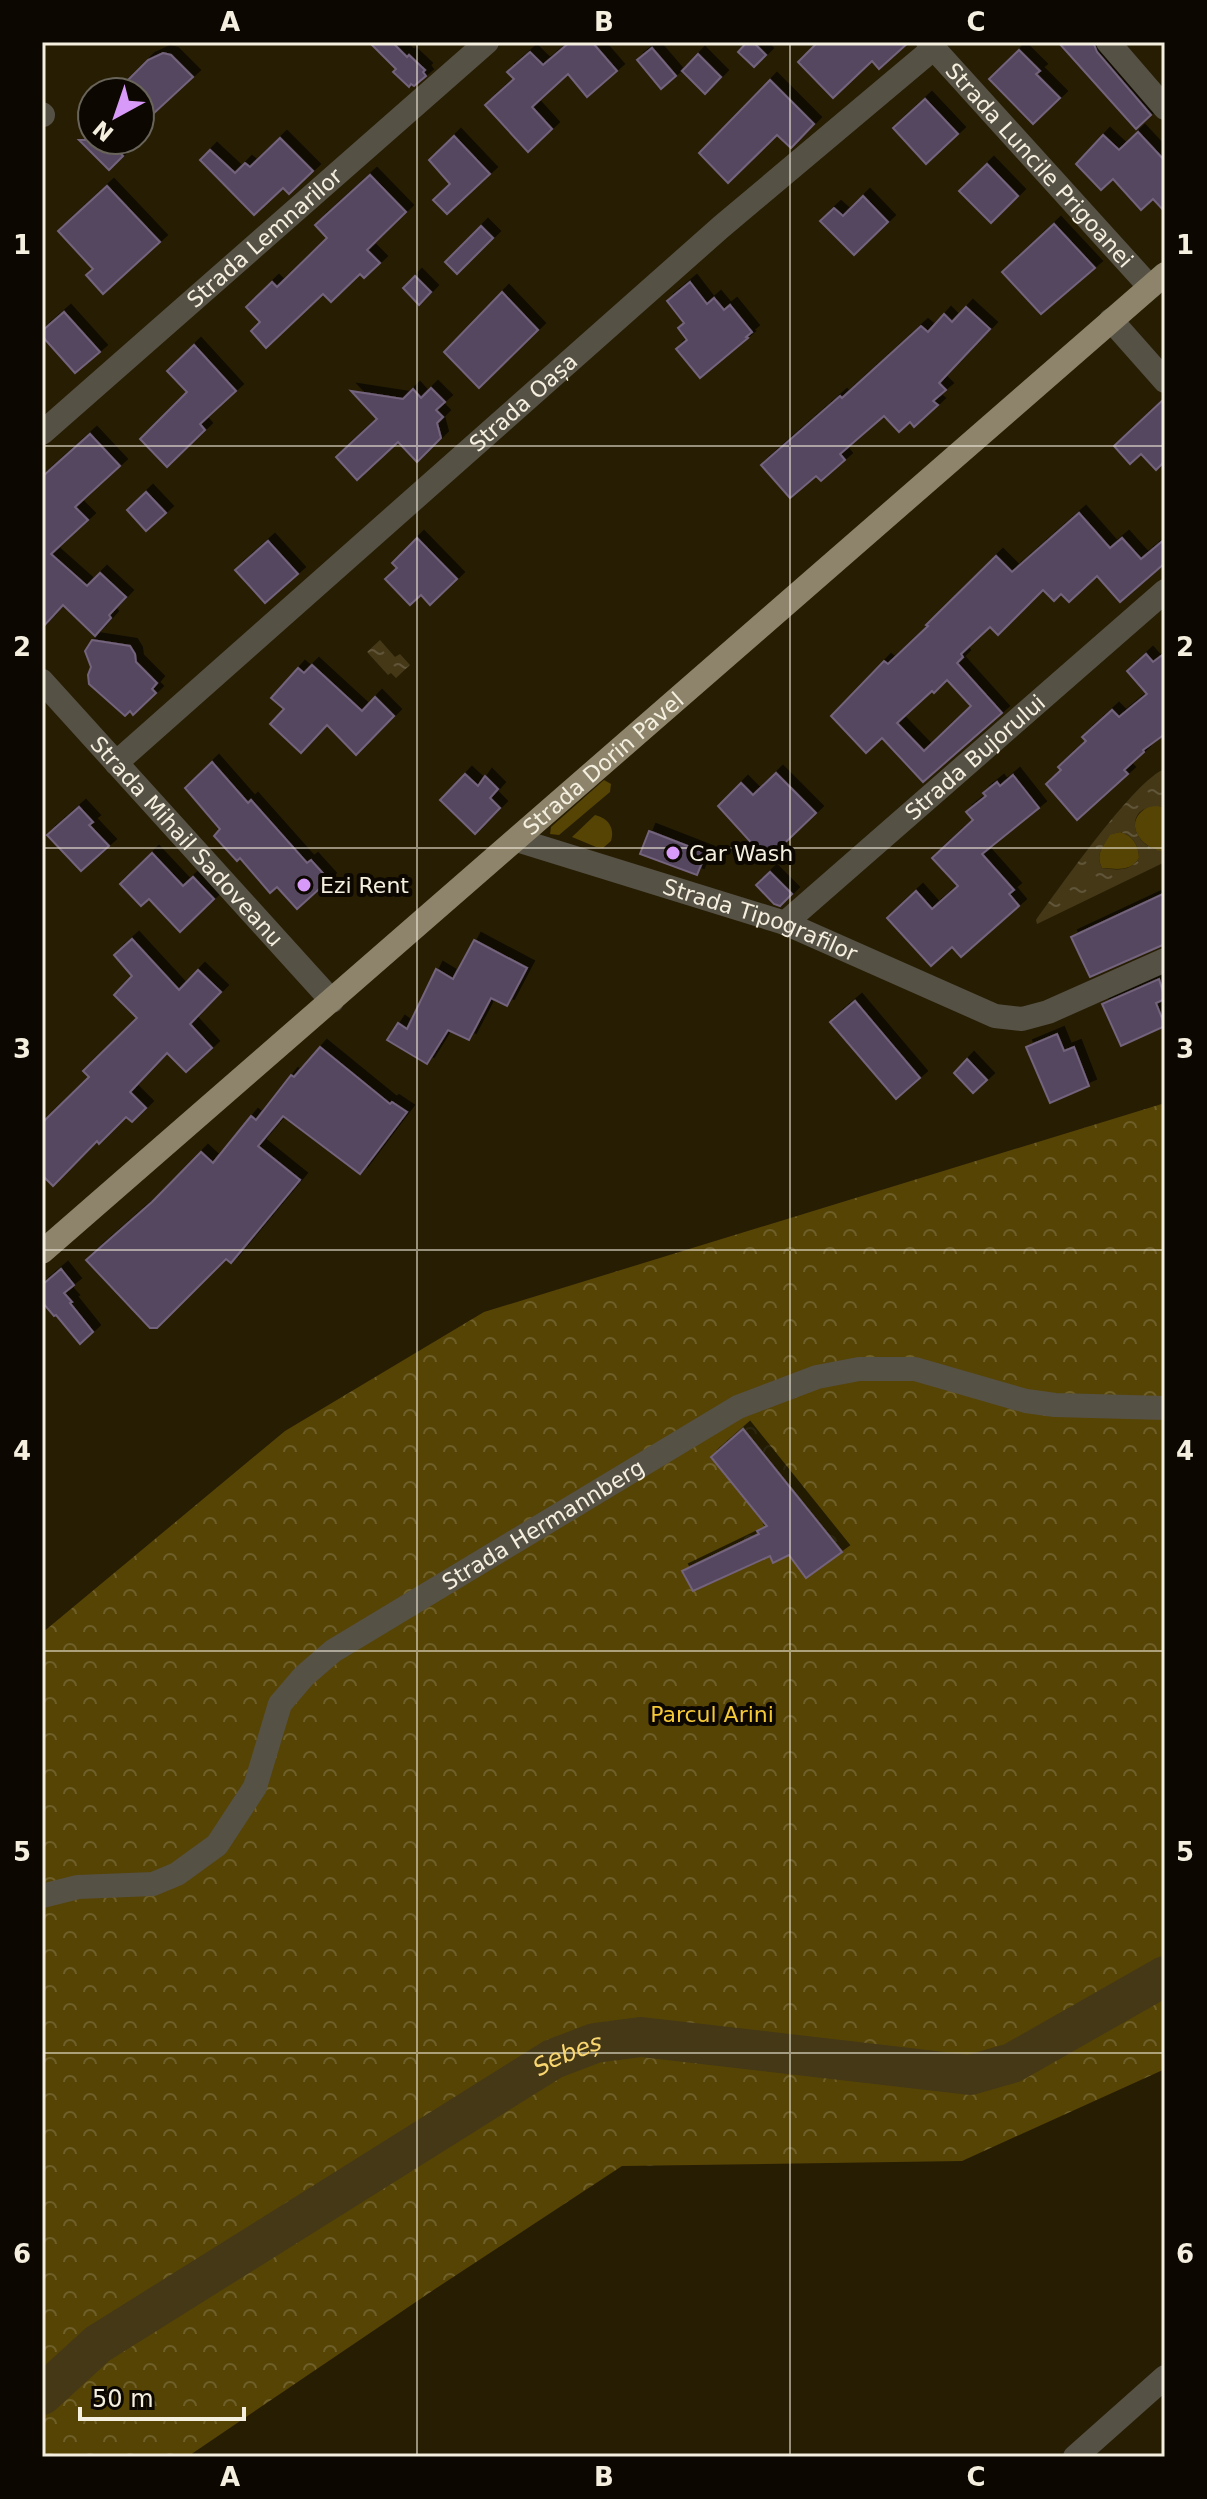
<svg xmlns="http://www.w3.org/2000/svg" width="1207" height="2499" viewBox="0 0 1207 2499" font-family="'DejaVu Sans',sans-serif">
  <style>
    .grass { fill: #564405 }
    .park { fill: url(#park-crowns) }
    .water { fill: url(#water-ripples); fill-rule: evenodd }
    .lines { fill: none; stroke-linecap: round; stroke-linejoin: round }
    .river { stroke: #443817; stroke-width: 40 }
    .building { fill: #55465e; stroke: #73637c; stroke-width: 2; fill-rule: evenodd; filter: url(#shadow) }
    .minor { stroke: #565145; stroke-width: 24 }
    .major { stroke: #8d846b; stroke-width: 24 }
    .grid { fill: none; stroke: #f5efdf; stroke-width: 2; stroke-opacity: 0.55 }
    .poi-dot { fill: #d89af8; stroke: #0c0801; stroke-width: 3 }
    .labels { text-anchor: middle; stroke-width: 8; stroke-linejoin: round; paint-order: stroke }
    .street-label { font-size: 22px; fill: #f5efdf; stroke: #0c0801 }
    .poi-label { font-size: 22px; fill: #f5efdf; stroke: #0c0801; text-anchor: start }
    .park-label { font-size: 22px; fill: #f6c938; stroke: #0c0801 }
    .water-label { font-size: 24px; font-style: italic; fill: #f9d670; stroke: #0c0801 }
    .neatline { fill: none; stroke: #f5efdf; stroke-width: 3 }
    .grid-label { font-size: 26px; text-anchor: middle; font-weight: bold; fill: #f5efdf }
  </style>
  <defs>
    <pattern id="park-crowns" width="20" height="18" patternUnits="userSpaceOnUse" patternTransform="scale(2)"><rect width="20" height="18" fill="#564405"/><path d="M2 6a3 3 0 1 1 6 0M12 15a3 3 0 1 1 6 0" fill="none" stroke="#6f5f29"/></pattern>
    <pattern id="water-ripples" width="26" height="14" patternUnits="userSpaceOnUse" patternTransform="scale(2)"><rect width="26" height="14" fill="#443817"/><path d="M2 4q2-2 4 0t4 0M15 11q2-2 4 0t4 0" fill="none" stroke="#605538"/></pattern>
    <filter id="shadow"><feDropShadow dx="7" dy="-7" stdDeviation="0" flood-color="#0009"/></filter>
  </defs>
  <rect width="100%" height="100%" fill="#271d03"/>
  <g class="grass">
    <path d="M604,780L611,784L610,792L559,835L550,834L551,827Z"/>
    <path d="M1152,805L1165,807V852C1138,848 1120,819 1152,805Z"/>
    <path d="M595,815C608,818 615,828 611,841L603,848L596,847L572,837Z"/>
    <path d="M1120,832C1132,835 1139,845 1139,858C1131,872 1116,869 1102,868C1095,854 1103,847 1110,834Z"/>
  </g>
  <path class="park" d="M1165,1103V2069L962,2161L622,2166L435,2289L187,2457H42V1633L285,1431L484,1312Z"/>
  <g class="water">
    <path d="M380,640L395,657L400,654L410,665L396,678L391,673L388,675L367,652Z"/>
    <path d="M1165,769V807C1124,800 1126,846 1165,852V862L1037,924L1036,920C1057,891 1136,778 1165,769ZM1120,832C1132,835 1139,845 1139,858C1131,872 1116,870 1102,868C1095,854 1103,847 1110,835Z"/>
  </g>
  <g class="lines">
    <path class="river" id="s1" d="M42,2395L98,2344L553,2059L595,2043L641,2037L970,2075L1012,2063L1165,1976"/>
  </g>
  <g class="building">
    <path d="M369,42H392L407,57L409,55L425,70L423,72L426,76L414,86L411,84L409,87L393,72L396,69Z"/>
    <path d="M570,42H592L617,71L587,97L568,74L532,107L552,129L528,152L485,105L514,79L507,72L530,52L543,65Z"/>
    <path d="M747,42H753L766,55L754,67L738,52Z"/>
    <path d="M818,42H909L879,69L872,61L833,98L798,62Z"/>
    <path d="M1058,42H1093L1097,52L1151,115L1136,129Z"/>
    <path d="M652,48L676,76L661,89L637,60Z"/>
    <path d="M1019,50L1040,71L1036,74L1060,98L1033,124L989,79Z"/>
    <path d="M163,53L171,55L193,77L140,126V92H116L148,60Z"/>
    <path d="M698,54L721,77L705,94L682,71Z"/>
    <path d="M770,80L814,124L791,148L777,135L728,183L699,153Z"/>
    <path d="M925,99L958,134L926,164L893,128Z"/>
    <path d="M1138,132L1165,161V212L1153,199L1141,210L1113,179L1101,190L1076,164L1103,135L1119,150Z"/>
    <path d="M454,136L490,174L447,214L433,200L450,184L429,160Z"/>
    <path d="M280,138L313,171L289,194L283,188L254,215L200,160L210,150L235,173L245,163L250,167Z"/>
    <path d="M79,140H130L118,151L123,156L109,170Z"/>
    <path d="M987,164L1018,196L991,223L959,191Z"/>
    <path d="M370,175L406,212L367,250L380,263L364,278L360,274L331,302L323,294L266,348L251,331L260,322L246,307L272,282L277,287L327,238L315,225Z"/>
    <path d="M107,186L160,242L103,294L86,275L93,269L58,231Z"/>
    <path d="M863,196L888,222L854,255L820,221L834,208L843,216Z"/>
    <path d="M1054,224L1095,268L1041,314L1002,272Z"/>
    <path d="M481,226L493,238L457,274L445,262Z"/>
    <path d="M415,276L431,292L419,305L403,288Z"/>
    <path d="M690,282L707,304L714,298L724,310L730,305L752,332L746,337L748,338L700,378L676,349L687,340L678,328L684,323L667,301Z"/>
    <path d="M502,292L538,330L479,388L444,352Z"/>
    <path d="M966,307L990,329L939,383L946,390L933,401L938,405L914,427L910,422L899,432L884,416L840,454L845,460L821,481L816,476L790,498L761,465L840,396L842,398L921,326L928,332L944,314L952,322Z"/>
    <path d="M64,312L100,352L75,373L42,336V331Z"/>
    <path d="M194,345L236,391L200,424L205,430L167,467L140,439L187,392L167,371Z"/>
    <path d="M431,388L445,402L436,410L443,417L437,423L441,438L417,462L398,442L357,480L336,457L377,419L351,391L403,399L413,389L421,398Z"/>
    <path d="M1165,398V461L1156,470L1141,454L1130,464L1114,446Z"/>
    <path d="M90,434L120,466L75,507L88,520L51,554L87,586L100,573L126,597L109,615L111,618L95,636L63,605L42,628V477Z"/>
    <path d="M146,492L166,513L146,531L127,510Z"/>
    <path d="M1079,513L1110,548L1122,538L1141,559L1165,539V563L1120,602L1097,576L1069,602L1061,594L1054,601L1043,590L998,635L990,627L961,654L963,657L957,663L1002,713L923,782L882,738L866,753L831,716L884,661L888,664L928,626L926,625L996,556L1012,572ZM947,680L971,706L924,751L897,723L932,691L934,693Z"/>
    <path d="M417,538L457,579L430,605L421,595L410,605L385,579L397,568L392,563Z"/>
    <path d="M268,541L298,574L265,603L235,570Z"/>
    <path d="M92,640L130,646L135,654L136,662L157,683L152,689L156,693L133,715L130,711L125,716L89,684L88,675L91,667L85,651Z"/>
    <path d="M1165,653V734L1143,750L1144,752L1124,770L1128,774L1077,820L1046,784L1061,770L1058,767L1086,741L1082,737L1112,710L1119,717L1147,694L1127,671L1146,654L1153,662Z"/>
    <path d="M312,665L362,711L375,697L394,716L356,755L327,725L301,753L270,724L284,709L271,698L298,668L304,673Z"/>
    <path d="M212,762L248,803L251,800L307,863L311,860L329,880L297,909L277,887L270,893L240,858L237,861L214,836L220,829L185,788Z"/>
    <path d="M776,773L816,813L767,860L718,806L741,783L753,795Z"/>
    <path d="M465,774L478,786L485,776L498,789L490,798L500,808L475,834L440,800Z"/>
    <path d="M1013,775L1039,808L982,854L1014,890L1009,894L1019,906L961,957L952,947L931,966L887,918L916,891L932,909L958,886L932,858L973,820L966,812L986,796L983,793L997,782L1000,786Z"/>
    <path d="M79,807L93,822L89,825L109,846L81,871L47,835Z"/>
    <path d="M649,831L706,853L697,875L640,854Z"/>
    <path d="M152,853L183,886L193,877L214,899L180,932L149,899L141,906L120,884Z"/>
    <path d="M770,872L792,894L780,906L774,904L756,885Z"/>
    <path d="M1165,893V944L1090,977L1071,937Z"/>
    <path d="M132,939L179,990L198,970L221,992L190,1024L212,1048L186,1072L167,1053L130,1092L146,1108L132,1122L126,1117L99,1144L97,1141L53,1186L42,1175V1123L89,1077L83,1071L137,1018L114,995L132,976L114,955Z"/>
    <path d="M474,940L527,968L507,1006L491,998L469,1040L448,1030L427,1064L387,1040L398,1023L407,1029L436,969L453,979Z"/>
    <path d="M1159,979L1165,999L1156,1003L1165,1026L1121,1046L1102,1004Z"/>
    <path d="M855,1001L920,1078L896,1099L830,1022Z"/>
    <path d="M1057,1034L1064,1051L1074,1047L1089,1086L1050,1103L1026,1047Z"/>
    <path d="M320,1047L390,1104L392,1102L407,1112L360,1174L283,1116L258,1146L300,1180L231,1263L226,1259L157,1328H150L86,1260L152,1202L201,1152L213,1163L251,1116L256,1120L291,1075L294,1077Z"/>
    <path d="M967,1059L987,1080L973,1093L954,1073Z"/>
    <path d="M61,1269L74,1285L64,1293L72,1302L70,1303L93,1332L80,1344L56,1315L54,1316L42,1302V1285Z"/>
    <path d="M743,1429L842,1552L806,1578L789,1555L773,1563L770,1556L693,1591L682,1571L759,1534L757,1531L767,1526L711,1457Z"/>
  </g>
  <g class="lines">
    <g class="minor">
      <path id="s2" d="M928,42L1150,287"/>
      <path d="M1108,42L1165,108"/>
      <path d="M42,114L43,115"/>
      <path d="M1111,320L1165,381"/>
      <path id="s3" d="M42,433L487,42"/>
      <path id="s4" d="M42,681L332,1001"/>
      <path id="s5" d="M116,763L721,227L934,48"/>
      <path id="s6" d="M517,840L785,923L995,1016L1022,1019L1048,1012L1165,960"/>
      <path id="s7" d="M785,923L1165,591"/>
      <path id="s8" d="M42,1896L78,1887L153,1884L177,1874L217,1845L255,1787L280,1704L304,1676L333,1651L738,1407L817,1377L859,1369H915L1026,1401L1055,1405L1165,1408"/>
      <path d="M1075,2457L1165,2377"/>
    </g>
    <path class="major" id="s9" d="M42,1252L1165,274"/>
  </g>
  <path class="grid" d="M417,42V2457M790,42V2457M42,446H1165M42,848H1165M42,1250H1165M42,1651H1165M42,2053H1165"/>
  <g class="poi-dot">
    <circle cx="673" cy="853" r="8"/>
    <circle cx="304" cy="885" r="8"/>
  </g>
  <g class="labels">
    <g class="street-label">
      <text dy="8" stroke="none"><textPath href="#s2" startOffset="166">Strada Luncile Prigoanei</textPath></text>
      <text dy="8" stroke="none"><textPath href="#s3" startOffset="296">Strada Lemnarilor</textPath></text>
      <text dy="8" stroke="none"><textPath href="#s5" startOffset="544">Strada Oașa</textPath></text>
      <text dy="8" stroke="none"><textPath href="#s7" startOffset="252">Strada Bujorului</textPath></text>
      <text dy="8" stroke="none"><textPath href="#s9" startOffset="744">Strada Dorin Pavel</textPath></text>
      <text dy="8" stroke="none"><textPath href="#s4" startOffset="216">Strada Mihail Sadoveanu</textPath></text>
      <text dy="8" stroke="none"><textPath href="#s6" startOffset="256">Strada Tipografilor</textPath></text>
      <text dy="8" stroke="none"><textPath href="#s8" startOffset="664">Strada Hermannberg</textPath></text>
    </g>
    <g class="poi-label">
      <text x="689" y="861">Car Wash</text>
      <text x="320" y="893">Ezi Rent</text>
    </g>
    <g class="park-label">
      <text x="712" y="1722">Parcul Arini</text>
    </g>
    <g class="water-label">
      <text dy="8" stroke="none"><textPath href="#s1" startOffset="628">Sebeș</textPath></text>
    </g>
  </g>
  <rect width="1207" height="2499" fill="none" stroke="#0c0801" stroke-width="88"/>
  <g transform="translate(116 116) rotate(220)"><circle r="38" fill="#0c0801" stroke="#69645a" stroke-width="2"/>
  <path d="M0-6L14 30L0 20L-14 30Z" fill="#d89af8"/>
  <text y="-12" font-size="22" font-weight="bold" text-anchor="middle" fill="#f5efdf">N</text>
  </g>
  <path d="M80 2407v12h164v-12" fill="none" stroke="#f5efdf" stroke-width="4"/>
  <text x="92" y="2407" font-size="24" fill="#f5efdf" stroke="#0c0801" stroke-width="6" paint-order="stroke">50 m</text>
  <rect x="44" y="44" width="1119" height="2411" class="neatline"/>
  <g class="grid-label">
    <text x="230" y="31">A</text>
    <text x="604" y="31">B</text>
    <text x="976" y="31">C</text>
    <text x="22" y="254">1</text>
    <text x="1185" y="254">1</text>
    <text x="22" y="656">2</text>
    <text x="1185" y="656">2</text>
    <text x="22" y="1058">3</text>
    <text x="1185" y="1058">3</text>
    <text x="22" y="1460">4</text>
    <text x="1185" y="1460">4</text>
    <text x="22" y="1861">5</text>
    <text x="1185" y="1861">5</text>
    <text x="22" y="2263">6</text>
    <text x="1185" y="2263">6</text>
    <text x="230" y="2486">A</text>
    <text x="604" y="2486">B</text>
    <text x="976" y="2486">C</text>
  </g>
</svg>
